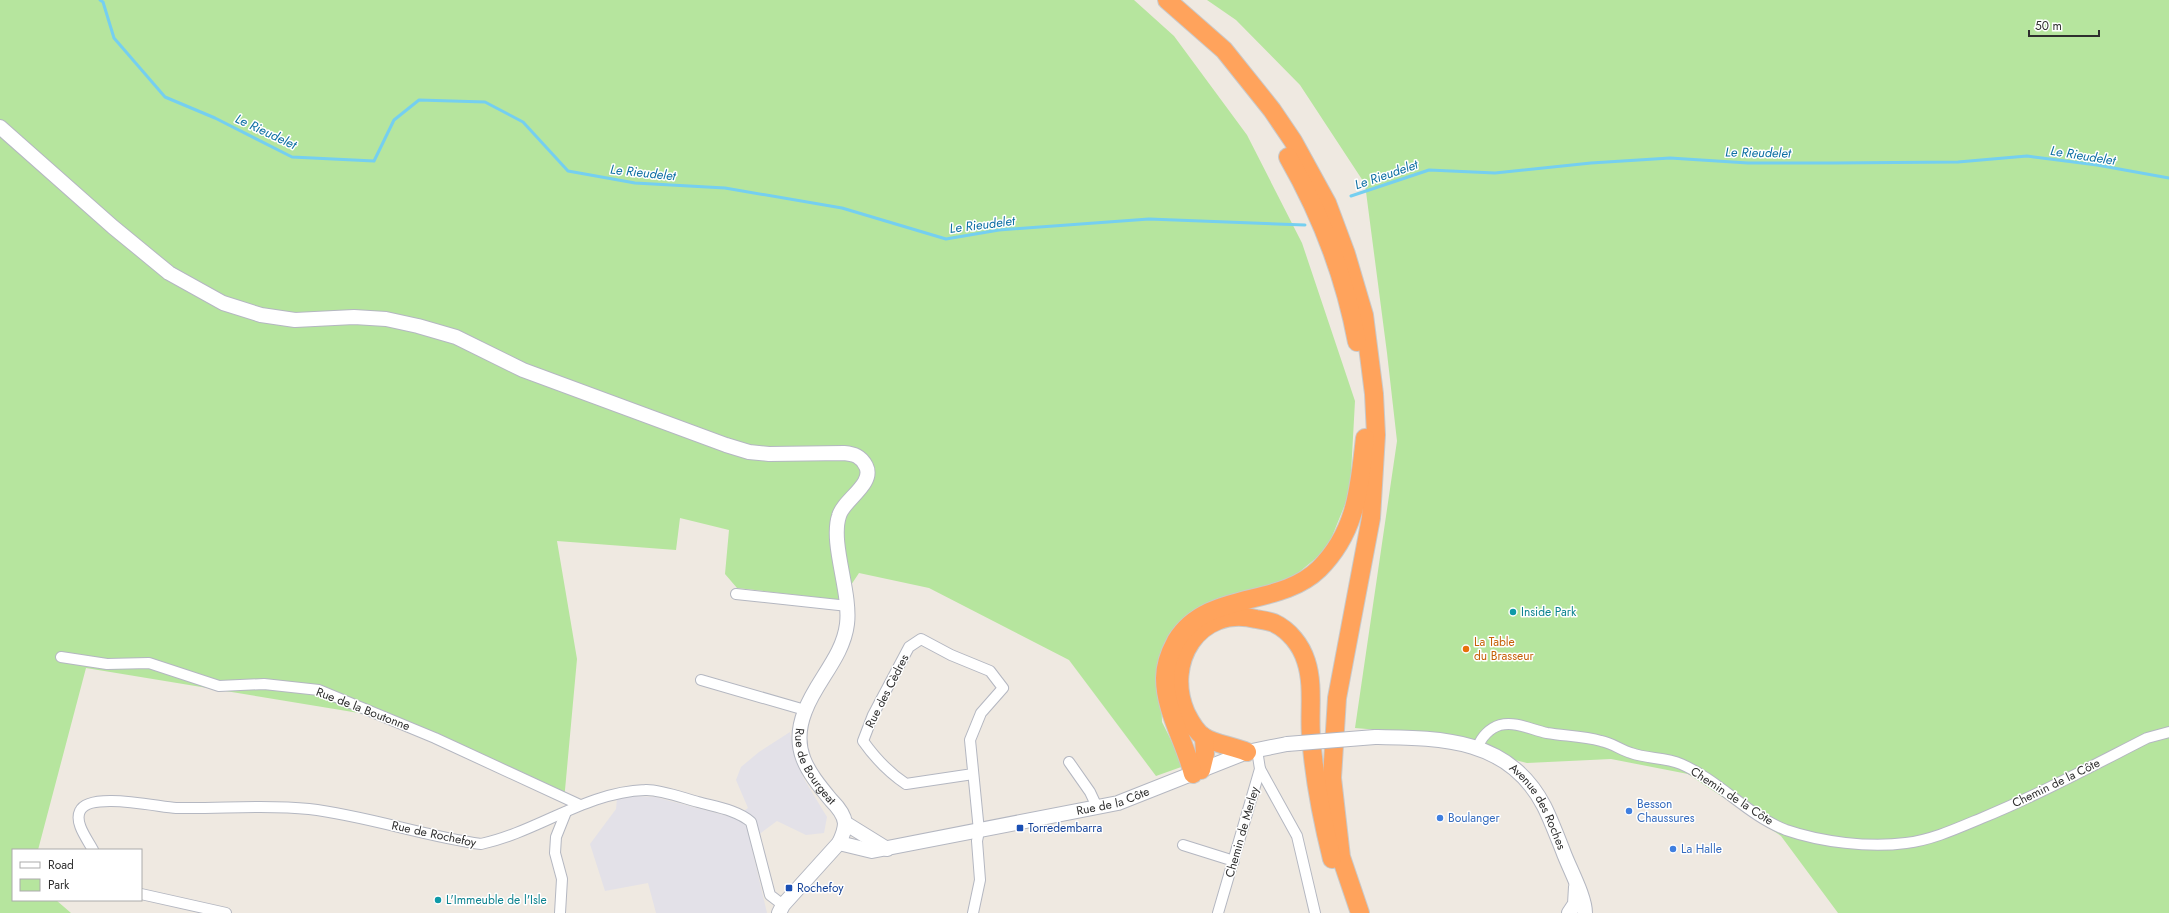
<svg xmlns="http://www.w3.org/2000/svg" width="2169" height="913" viewBox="0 0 2169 913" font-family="Jost,sans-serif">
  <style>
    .industrial { fill: #e3e1e8 }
    .green { fill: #b6e59e }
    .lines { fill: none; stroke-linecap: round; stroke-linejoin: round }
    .stream { stroke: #75cff0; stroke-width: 3 }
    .street-casing { stroke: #b4b7c1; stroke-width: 12 }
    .secondary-casing { stroke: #b4b7c1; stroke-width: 16 }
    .highway-casing { stroke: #c9c9c9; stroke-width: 20 }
    .street { stroke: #fff; stroke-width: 10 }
    .secondary { stroke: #fff; stroke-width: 14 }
    .highway { stroke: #ffa35c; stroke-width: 18 }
    .secondary-bridge-casing { stroke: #b4b7c1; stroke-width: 16; stroke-linecap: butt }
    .secondary-bridge { stroke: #fff; stroke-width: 14 }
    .culture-dot { fill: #0f9aa8; stroke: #fff; stroke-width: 1.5 }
    .food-dot { fill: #e8710a; stroke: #fff; stroke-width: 1.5 }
    .shop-dot { fill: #3f7fe0; stroke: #fff; stroke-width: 1.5 }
    .transit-dot { fill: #1a4fb4; stroke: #fff; stroke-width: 1.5 }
    .labels { text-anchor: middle; stroke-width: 3; stroke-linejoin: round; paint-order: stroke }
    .culture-label { font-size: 12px; fill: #0d838f; stroke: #fff; text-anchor: start }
    .food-label { font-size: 12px; fill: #c56008; stroke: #fff; text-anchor: start }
    .street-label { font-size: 12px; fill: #2e2e2e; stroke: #fff }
    .shop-label { font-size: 12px; fill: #366cbe; stroke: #fff; text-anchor: start }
    .transit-label { font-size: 12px; fill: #164399; stroke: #fff; text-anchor: start }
    .water-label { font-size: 13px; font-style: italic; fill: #0d6fa3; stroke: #fff }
  </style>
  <rect width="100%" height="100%" fill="#efe9e1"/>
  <path class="industrial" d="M790,732L795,759L804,779L827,817L824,833L806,835L777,821L750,841L767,913H656L648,883L605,891L590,844L616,809L617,799L634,796L655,797L735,818L748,808L736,780L741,767L759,752Z"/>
  <g class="green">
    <path d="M0,0H1134L1174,36L1247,135L1302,243L1355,401L1350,492L1327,549L1292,578L1210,602L1175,630L1160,668L1162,722L1184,766L1156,776L1069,660L929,588L859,573L841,600L737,588L725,574L729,530L680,518L676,550L557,541L577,659L564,801L371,715L86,668L38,850H13V900H56L71,913H0Z"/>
    <path d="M1207,0H2169V913H1838L1781,836L1688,774L1611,759L1527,763L1403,732L1355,728L1397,441L1387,353L1365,184L1300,85L1236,20Z"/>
  </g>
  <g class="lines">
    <g class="stream">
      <path d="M100,0L103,2L114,38L165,97L215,118L292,157L374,161L394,120L419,100L485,102L523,122L568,171L635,183L725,188L842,208L946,239L999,230L1149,219L1305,225"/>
      <path d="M1351,196L1429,170L1495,173L1591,163L1670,158L1748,163H1833L1958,162L2027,156L2097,165L2169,178"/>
    </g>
    <g class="street-casing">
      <g id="street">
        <path d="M736,594L848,606"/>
        <path d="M61,657L107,664L149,663L219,686L264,684L319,690L435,738L580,805"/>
        <path d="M701,680L805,710"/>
        <path d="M1478,747C1481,737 1490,728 1500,725C1516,721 1532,730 1547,733C1565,736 1583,736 1601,741C1612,743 1621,750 1631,753C1647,759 1665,757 1681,764C1720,781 1747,815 1786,830C1821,842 1869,848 1906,843C1932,840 1958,828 1982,818C2038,795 2092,766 2147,738L2169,732"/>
        <path d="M1069,762L1090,792L1097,807"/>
        <path d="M1260,769L1297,836L1315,913"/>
        <path d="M1183,845L1234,861"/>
        <path d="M93,850C88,840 74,823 80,811C89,791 158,807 176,808C221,809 265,804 309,809C368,816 423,836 481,844C537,832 586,792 645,790C659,789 683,798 698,802C716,807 737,810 751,822L770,895L783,905"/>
        <path d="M141,894L226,913"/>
        <path d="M560,913L562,879L555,853L556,837L566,812"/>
        <path d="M973,913L980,880L977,841L979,831L970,740L981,713L1003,688L990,671L951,655L921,639L909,647L873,715L863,741C875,758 888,772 906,784L973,774"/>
        <path d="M1218,913L1260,769L1257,750"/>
      </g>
    </g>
    <g class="secondary-casing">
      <g id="secondary">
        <path id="s1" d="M0,127L113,227L169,273L223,303L261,315L295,320L354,317L386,319L418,326L456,337L523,370L726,445L749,452L769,454L844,453C854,454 861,456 866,466C875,484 843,500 839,516C830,543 851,592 847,624C843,657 816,681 805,711C790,749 807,771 831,800C837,806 844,814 845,823C845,830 842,837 839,843L783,905L779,913"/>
        <path id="s2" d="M1375,737C1441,738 1509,738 1544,806C1551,820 1557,836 1563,851C1569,868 1585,896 1585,913"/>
        <path d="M845,823L887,849"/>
        <path id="s3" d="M839,843L872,851L1118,803L1247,752L1287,744"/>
        <path d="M1569,913L1575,904L1576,887"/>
      </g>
    </g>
    <g class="highway-casing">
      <g id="highway">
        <path d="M1167,0L1224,50L1272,110L1293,141L1327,203L1346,254L1364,315L1374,394L1376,435L1371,518L1337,698L1332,778L1341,857L1360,913"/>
        <path d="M1288,157C1320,213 1345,278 1357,342"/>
        <path d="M1247,752C1234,746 1214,744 1204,737C1196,732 1190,721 1186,713C1164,663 1198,605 1256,619C1261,620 1268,621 1274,623C1289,630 1301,645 1306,661C1314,685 1309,712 1311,736C1314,778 1322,819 1332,859"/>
        <path d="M1201,770L1205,754L1204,737"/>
        <path d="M1193,774C1185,742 1165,711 1165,678C1165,665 1170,652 1176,641C1207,590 1279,608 1319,569C1357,531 1359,488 1365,438"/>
      </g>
    </g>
    <use href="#street" class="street"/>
    <use href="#secondary" class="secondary"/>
    <use href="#highway" class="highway"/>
    <g class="secondary-bridge-casing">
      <path id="secondary-bridge" d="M1287,744L1375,737"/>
    </g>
    <use href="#secondary-bridge" class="secondary-bridge"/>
  </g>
  <g class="culture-dot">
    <circle cx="1513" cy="612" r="4"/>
    <circle cx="438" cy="900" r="4"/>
  </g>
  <circle class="food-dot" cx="1466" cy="649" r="4"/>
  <g class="shop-dot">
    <circle cx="1629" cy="811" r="4"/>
    <circle cx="1440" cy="818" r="4"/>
    <circle cx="1673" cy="849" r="4"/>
  </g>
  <g class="transit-dot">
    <rect x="1016" y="824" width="8" height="8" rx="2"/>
    <rect x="785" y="884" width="8" height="8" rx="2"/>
  </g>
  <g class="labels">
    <g class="culture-label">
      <text x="1521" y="616">Inside Park</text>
      <text x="446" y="904">L'Immeuble de l'Isle</text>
    </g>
    <g class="food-label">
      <text x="1474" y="646">La Table<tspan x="1474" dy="14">du Brasseur</tspan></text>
    </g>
    <g class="street-label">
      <text transform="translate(887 691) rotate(-63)" y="4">Rue des Cèdres</text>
      <text transform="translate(363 709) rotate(21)" y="4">Rue de la Boutonne</text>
      <text dy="4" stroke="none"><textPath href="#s1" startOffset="1286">Rue de Bourgeat</textPath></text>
      <text transform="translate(2056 783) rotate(-26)" y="4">Chemin de la Côte</text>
      <text transform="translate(1732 796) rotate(33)" y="4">Chemin de la Côte</text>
      <text dy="4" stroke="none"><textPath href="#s3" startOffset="280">Rue de la Côte</textPath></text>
      <text dy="4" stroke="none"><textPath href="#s2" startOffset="191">Avenue des Roches</textPath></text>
      <text transform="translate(1242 832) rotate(-74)" y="4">Chemin de Merley</text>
      <text transform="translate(434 834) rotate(12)" y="4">Rue de Rochefoy</text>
    </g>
    <g class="shop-label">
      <text x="1637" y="808">Besson<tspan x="1637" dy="14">Chaussures</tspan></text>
      <text x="1448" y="822">Boulanger</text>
      <text x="1681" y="853">La Halle</text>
    </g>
    <g class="transit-label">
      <text x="1028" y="832">Torredembarra</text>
      <text x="797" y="892">Rochefoy</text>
    </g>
    <g class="water-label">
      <text transform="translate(266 131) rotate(25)" y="5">Le Rieudelet</text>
      <text transform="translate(1758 152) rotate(1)" y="5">Le Rieudelet</text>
      <text transform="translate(2083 155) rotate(9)" y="5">Le Rieudelet</text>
      <text transform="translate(643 172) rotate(6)" y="5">Le Rieudelet</text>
      <text transform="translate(1386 174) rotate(-19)" y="5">Le Rieudelet</text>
      <text transform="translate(982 224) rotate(-7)" y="5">Le Rieudelet</text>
    </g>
  </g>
  <rect x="12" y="849" width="130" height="52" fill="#ffffff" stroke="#ababab"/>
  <rect x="20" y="862" width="20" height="6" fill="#ffffff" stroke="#ababab"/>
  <text x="48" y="869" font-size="12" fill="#2e2e2e">Road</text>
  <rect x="20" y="879" width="20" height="12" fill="#b6e59e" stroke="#ababab"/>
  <text x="48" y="889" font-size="12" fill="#2e2e2e">Park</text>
  <path d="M2029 30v6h70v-6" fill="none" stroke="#2e2e2e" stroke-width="2"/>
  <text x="2035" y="30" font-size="12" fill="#2e2e2e" stroke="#ffffff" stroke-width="3" paint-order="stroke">50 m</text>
</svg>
